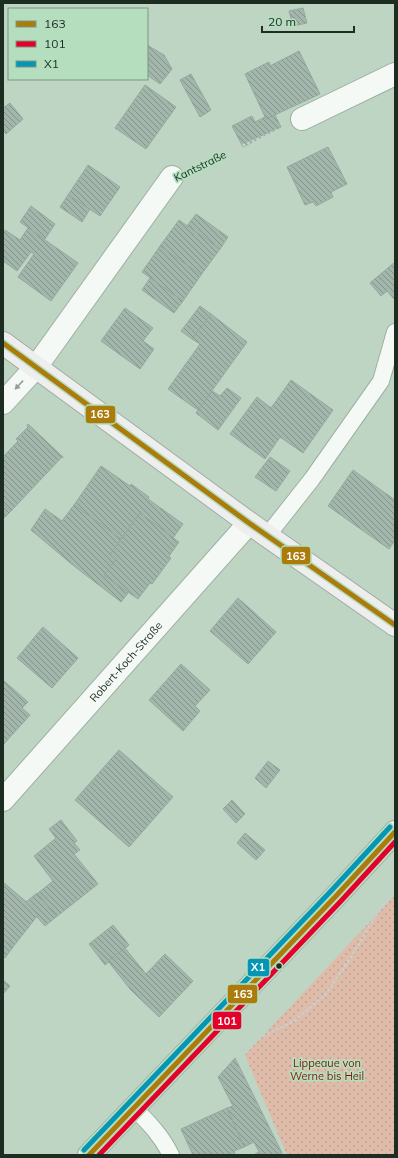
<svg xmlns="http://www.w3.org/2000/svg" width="398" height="1158" viewBox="0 0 398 1158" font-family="Mulish,sans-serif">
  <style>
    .grass { fill: url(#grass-dots) }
    .building { fill: url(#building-back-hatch); stroke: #95a99f }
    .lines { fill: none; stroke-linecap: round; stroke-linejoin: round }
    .lane-casing { stroke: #9eafa2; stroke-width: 18 }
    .street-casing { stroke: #9eafa2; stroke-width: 24 }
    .secondary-casing { stroke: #9eafa2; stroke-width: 24 }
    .path { stroke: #c9d0cb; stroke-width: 2.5; stroke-dasharray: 3 2; stroke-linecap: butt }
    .lane { stroke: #f5f9f6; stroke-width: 16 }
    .street { stroke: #f5f9f6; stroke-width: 22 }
    .secondary { stroke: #eee; stroke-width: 22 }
    .bus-1-casing { stroke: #b5debf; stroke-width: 8 }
    .bus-2-casing { stroke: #b5debf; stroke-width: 8 }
    .bus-3-casing { stroke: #b5debf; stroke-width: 8 }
    .bus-1 { stroke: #ab7c0c; stroke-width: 5 }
    .bus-2 { stroke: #e4002b; stroke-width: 5 }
    .bus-3 { stroke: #0496b4; stroke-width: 5 }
    .oneway { fill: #949d96 }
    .bus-dot { fill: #1d2d21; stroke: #b5debf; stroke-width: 1.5 }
    .labels { text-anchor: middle; stroke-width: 3.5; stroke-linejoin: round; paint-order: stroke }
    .street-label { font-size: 11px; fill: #1d2d21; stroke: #b5debf }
    .park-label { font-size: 11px; fill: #7e1a07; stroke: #b5debf }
    .line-badge { stroke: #b5debf; stroke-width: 1.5 }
    .badge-label { font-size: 11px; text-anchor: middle; font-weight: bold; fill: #fff }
  </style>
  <defs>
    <pattern id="grass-dots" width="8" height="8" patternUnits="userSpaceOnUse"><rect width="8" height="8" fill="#dfbba9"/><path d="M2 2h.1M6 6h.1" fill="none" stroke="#bfa191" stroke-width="1.8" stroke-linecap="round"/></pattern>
    <pattern id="building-back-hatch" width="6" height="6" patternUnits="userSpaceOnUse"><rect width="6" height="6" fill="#a2b6ab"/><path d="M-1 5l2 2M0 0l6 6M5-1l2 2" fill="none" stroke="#83948b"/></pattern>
  </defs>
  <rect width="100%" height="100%" fill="#bed5c4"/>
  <path class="grass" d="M395,895V1155H287L245,1055Z"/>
  <g class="building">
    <path d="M303,8L307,23L293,26L289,11Z"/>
    <path d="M147,45L164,55L172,69L160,84L147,75Z"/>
    <path d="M299,51L320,94L266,119L245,74L269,62L270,66Z"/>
    <path d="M191,74L211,110L200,117L180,80Z"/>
    <path d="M145,85L176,107L146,149L115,128Z"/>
    <path d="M10,103L23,119L6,134L3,131V108Z"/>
    <path d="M275,115L281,127L243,147L232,126L252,116L255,122L265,117L266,119Z"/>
    <path d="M328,147L347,184L331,192L333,197L316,206L313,202L305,205L287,167Z"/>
    <path d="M88,165L120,187L100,216L68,195Z"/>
    <path d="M68,195L90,209L82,222L60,207Z"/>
    <path d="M31,206L55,224L45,239L20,222Z"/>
    <path d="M196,214L228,237L220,249L187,226Z"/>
    <path d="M179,220L220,249L201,275L160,246Z"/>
    <path d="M28,228L78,263L51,301L18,277L34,254L31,252L17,271L3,261V234L5,230L20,240Z"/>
    <path d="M160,246L201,275L183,301L142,272Z"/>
    <path d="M395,262V300L387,291L381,296L370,283Z"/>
    <path d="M150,278L183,301L174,313L142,290Z"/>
    <path d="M200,306L211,314L192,339L181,331Z"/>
    <path d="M125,308L153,328L143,341L154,349L140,369L101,341Z"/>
    <path d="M211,314L247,342L198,410L168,389L200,344L192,339Z"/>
    <path d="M291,380L333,410L303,453L280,437L265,459L230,434L257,397L271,408Z"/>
    <path d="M227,388L241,398L218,430L196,413L212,391L220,396Z"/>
    <path d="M28,424L63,457V458L62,457L11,511L3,504V457L18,441L16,439L28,427L27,426Z"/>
    <path d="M270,457L290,471L276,491L255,477Z"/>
    <path d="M101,466L130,486L131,484L149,497L148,499L183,524L173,538L140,513L121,539L74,505Z"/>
    <path d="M353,470L395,500V540L389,549L328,506Z"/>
    <path d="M3,504L11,511L3,519Z"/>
    <path d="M74,505L121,539L110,555L116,559L104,575L128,593L121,602L74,566L31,530L45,509L62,521Z"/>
    <path d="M140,513L179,542L169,556L171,558L152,584L150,583L138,599L104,575L116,559L110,555Z"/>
    <path d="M238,598L276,632L248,664L210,631Z"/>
    <path d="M43,627L78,658L52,688L17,658Z"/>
    <path d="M181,664L210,690L195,706L200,711L183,731L149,700Z"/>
    <path d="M3,680L28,702L22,708L30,715L3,745Z"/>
    <path d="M119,750L173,797L129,847L75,800Z"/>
    <path d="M268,761L280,770L266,788L255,778Z"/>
    <path d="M232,800L245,814L236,823L223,809Z"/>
    <path d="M61,820L77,841L74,843L80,850L74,854L98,884L56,917L38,893L53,881L34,856L56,838L49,829Z"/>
    <path d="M245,833L265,850L256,860L237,843Z"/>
    <path d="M3,882L30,905L38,915L13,947L3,939Z"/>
    <path d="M37,893L56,917L45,926L37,917L38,915L26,902Z"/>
    <path d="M113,925L129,945L105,965L89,944Z"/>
    <path d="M3,939L13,947L5,958L3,956Z"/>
    <path d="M125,948L146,974L165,954L193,981L159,1017L130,989L108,961Z"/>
    <path d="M3,980L10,986L3,994Z"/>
    <path d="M235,1058L282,1153L279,1155H255V1154L259,1152L254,1142L244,1147L227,1108L233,1106L218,1077Z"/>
    <path d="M227,1108L244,1147L234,1151L235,1155H193L181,1129Z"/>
  </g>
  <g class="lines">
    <g class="lane-casing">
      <g id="lane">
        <path d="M267,536L312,479L381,381L395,332"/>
        <path d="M134,1108C149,1123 161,1135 171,1155"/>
      </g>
    </g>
    <g class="street-casing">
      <g id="street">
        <path d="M302,119L395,74"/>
        <path d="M3,403L36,367L172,177"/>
        <path id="s1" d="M3,800L249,523"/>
      </g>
    </g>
    <g class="secondary-casing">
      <g id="secondary">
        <path d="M3,343L249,523L395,625"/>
        <path d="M89,1155L336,896L395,832"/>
      </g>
    </g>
    <g class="path">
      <path d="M197,166L278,130"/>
      <path d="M201,1079L244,1046L294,1021L325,995L348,962L392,889L395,885"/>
    </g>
    <use href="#lane" class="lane"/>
    <use href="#street" class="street"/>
    <use href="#secondary" class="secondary"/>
    <g class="bus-1-casing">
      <g id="bus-1">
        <path d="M3,343L249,523L395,625"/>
        <path d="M89,1155L336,896L395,832"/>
      </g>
    </g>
    <g class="bus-2-casing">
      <path id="bus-2" d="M99,1155L341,901L395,842"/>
    </g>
    <g class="bus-3-casing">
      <path id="bus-3" d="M84,1150L331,891L390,827"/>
    </g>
    <use href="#bus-1" class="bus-1"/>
    <use href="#bus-2" class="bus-2"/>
    <use href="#bus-3" class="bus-3"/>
  </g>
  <defs><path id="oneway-solid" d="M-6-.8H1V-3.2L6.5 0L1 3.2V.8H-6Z"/></defs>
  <use class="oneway" href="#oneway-solid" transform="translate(19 385) rotate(133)"/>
  <circle class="bus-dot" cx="279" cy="966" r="3.5"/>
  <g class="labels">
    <g class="street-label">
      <text transform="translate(200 166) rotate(-26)" y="4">Kantstraße</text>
      <text dy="4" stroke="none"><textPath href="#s1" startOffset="185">Robert-Koch-Straße</textPath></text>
    </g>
    <g class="park-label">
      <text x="327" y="1067">Lippeaue von<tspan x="327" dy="13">Werne bis Heil</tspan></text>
    </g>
  </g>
  <g class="line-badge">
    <rect x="85" y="405" width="31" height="19" rx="4" fill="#ab7c0c"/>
    <rect x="281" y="546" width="30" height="19" rx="4" fill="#ab7c0c"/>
    <rect x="247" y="958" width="23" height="19" rx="4" fill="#0496b4"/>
    <rect x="227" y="984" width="31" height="20" rx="4" fill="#ab7c0c"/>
    <rect x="212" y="1011" width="30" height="19" rx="4" fill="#e4002b"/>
  </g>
  <g class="badge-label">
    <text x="100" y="418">163</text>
    <text x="296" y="560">163</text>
    <text x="258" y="971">X1</text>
    <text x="243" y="998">163</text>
    <text x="227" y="1025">101</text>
  </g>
  <rect width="398" height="1158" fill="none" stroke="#1d2d21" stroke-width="8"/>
  <rect x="8" y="8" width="140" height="72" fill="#b5debf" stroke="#789780"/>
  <rect x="16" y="21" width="20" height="6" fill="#ab7c0c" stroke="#789780"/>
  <text x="44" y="28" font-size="12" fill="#1d2d21">163</text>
  <rect x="16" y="41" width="20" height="6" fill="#e4002b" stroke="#789780"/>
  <text x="44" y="48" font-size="12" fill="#1d2d21">101</text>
  <rect x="16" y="61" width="20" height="6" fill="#0496b4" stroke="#789780"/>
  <text x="44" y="68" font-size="12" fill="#1d2d21">X1</text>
  <path d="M262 26v6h92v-6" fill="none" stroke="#1d2d21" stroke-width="2"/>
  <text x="268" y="26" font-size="12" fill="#1d2d21" stroke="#b5debf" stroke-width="3" paint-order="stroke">20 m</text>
</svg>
